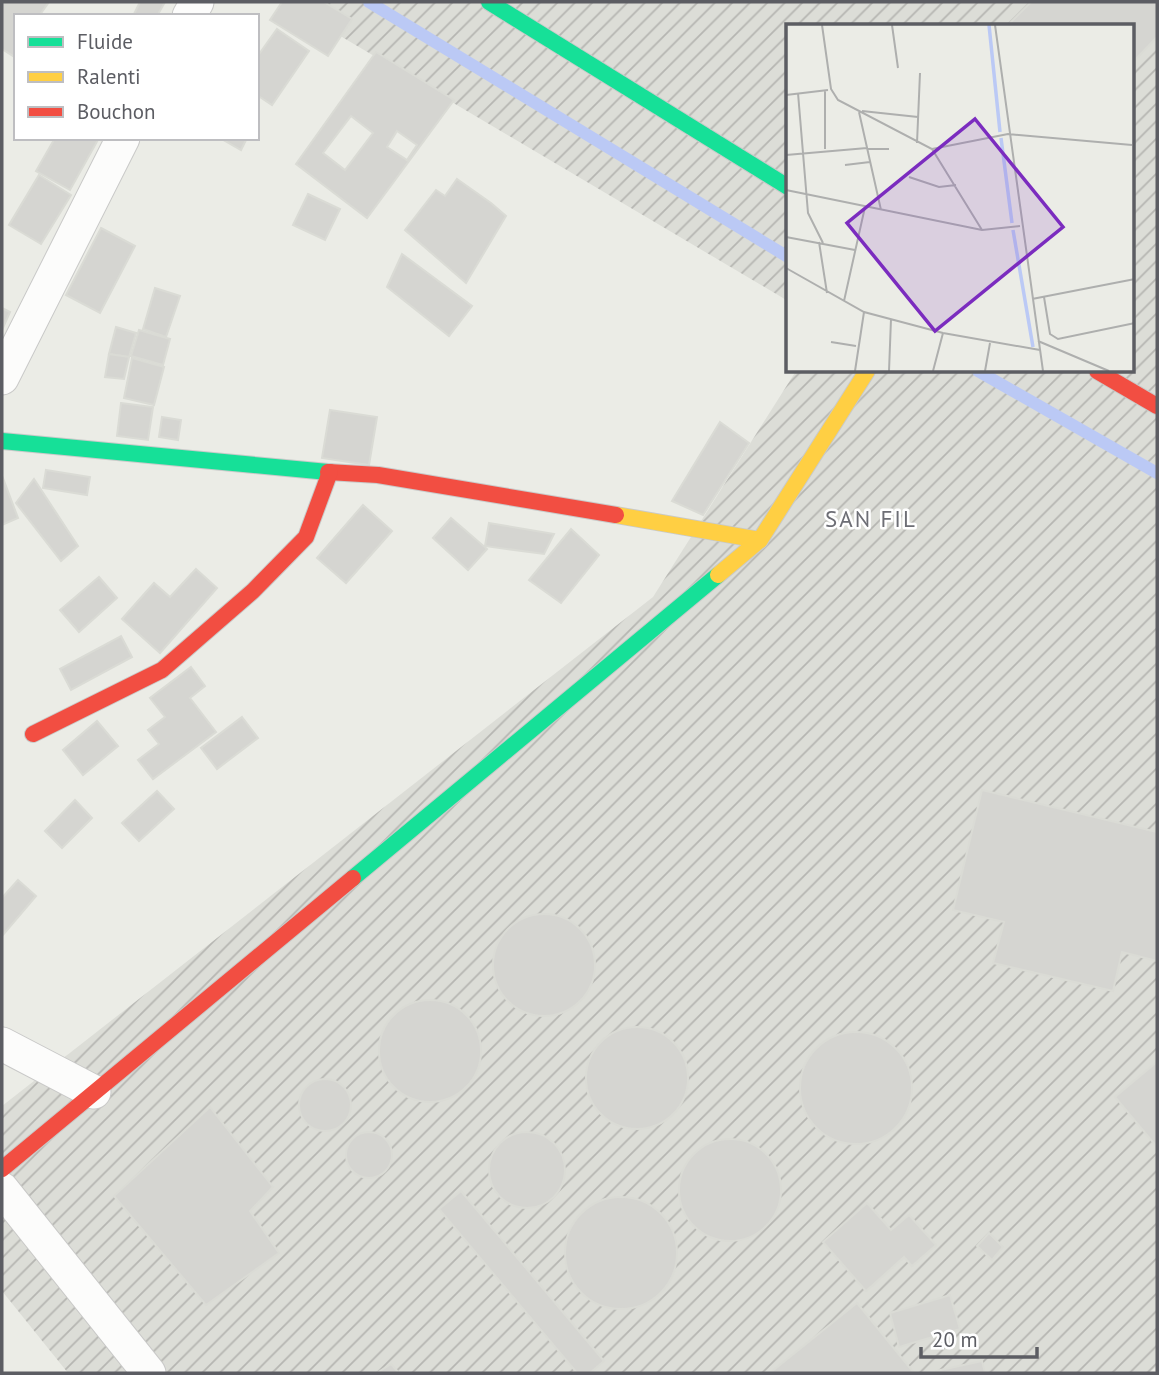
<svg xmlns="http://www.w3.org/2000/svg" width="1159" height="1375" viewBox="0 0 1159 1375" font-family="'PT Sans',sans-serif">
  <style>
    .industrial { fill: url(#industrial-furrows) }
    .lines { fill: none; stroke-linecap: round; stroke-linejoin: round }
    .stream { stroke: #bbc9f5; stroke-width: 12 }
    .building { fill: #d5d5d1; stroke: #dadbd5; stroke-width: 2; fill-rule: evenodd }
    .street-casing { stroke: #c9c9c8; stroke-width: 35 }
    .fast-casing { stroke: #c9cac9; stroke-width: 18 }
    .slow-casing { stroke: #c9cac9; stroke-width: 18 }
    .jam-casing { stroke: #c9cac9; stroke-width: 18 }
    .street { stroke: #fcfcfb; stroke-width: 33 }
    .fast { stroke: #16e098; stroke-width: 16 }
    .slow { stroke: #ffcf43; stroke-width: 16 }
    .jam { stroke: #f24e42; stroke-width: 16 }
    .labels { text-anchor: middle; stroke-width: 5; stroke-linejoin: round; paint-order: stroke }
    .quarter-label { font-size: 23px; letter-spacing: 2px; fill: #6d6e75; stroke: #fff }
    .inset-river { fill: none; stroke: #bbc9f5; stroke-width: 3.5 }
    .inset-road { fill: none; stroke: #aeafae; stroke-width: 2 }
    .view { fill: #7b2cbf; fill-opacity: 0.15; stroke: #7b2cbf; stroke-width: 3.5 }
    .inset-edge { fill: none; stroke: #5c5d63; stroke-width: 3.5 }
  </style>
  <defs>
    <pattern id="industrial-furrows" width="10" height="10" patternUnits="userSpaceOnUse" patternTransform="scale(1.75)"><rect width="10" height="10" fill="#dcddd7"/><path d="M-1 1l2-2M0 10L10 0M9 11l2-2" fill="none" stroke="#b6b6b2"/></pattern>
  </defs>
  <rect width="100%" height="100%" fill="#ebece6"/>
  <path class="industrial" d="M283,2H1157V1366L1149,1373H68L2,1291V1106L653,597L796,371H1133V26H788V301Z"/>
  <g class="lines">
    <g class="stream">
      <path d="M369,2L788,257"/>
      <path d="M978,371L1157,473"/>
    </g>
  </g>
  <g class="building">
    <path d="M2,2H49L39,16H16V51L13,56L2,49Z"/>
    <path d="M140,2H165L157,16H133Z"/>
    <path d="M282,2H324L352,19L328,56L270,20Z"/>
    <path d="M1031,2H1157V37L1133,62V26H1007Z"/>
    <path d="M277,29L309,51L272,105L257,95V57Z"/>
    <path d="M376,52L454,100L367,218L296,164ZM351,116L373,133L345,170L323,153ZM397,131L417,145L407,160L387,147Z"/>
    <path d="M55,138H99L70,190L36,171Z"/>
    <path d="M220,138H247L241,150Z"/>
    <path d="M39,175L71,195L41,244L9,225Z"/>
    <path d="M457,179L491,203L506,216L466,283L405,230L436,190L445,196Z"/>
    <path d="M308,194L340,209L325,240L293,225Z"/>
    <path d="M101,228L135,246L100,313L66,295Z"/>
    <path d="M402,254L472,306L449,336L387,287Z"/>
    <path d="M155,288L180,296L166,337L143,329Z"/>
    <path d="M2,308L10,312L2,330Z"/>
    <path d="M116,327L136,333L129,357L109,354Z"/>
    <path d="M139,330L170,339L163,365L131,356Z"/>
    <path d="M109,354L129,357L124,379L105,377Z"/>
    <path d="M132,358L164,367L154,405L124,398Z"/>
    <path d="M121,403L153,407L148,440L117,436Z"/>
    <path d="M330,410L377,417L369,465L322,458Z"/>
    <path d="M162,417L181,420L178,440L159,437Z"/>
    <path d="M720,422L749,443L703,515L672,501Z"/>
    <path d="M46,470L90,477L87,495L43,488Z"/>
    <path d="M3,478L18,518L2,525V479Z"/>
    <path d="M34,479L78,546L61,561L16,503Z"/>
    <path d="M363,505L392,531L346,583L317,558Z"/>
    <path d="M451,518L487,549L468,570L433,538Z"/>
    <path d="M489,523L554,534L544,554L485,546Z"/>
    <path d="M571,529L599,555L561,603L529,580Z"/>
    <path d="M196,569L217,588L160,653L122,619L154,583L170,597Z"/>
    <path d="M99,577L117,598L79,632L60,610Z"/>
    <path d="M121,636L132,657L71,690L60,669Z"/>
    <path d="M191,667L205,686L190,698L216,732L153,779L138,760L159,744L148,730L165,717L150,698Z"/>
    <path d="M242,717L258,738L217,769L201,748Z"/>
    <path d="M97,721L118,746L83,775L63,750Z"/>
    <path d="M982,790L1157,832V961L1122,952L1113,991L993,963L1004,922L953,910Z"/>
    <path d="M157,791L174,809L139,841L122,823Z"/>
    <path d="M75,800L92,818L62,848L45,831Z"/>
    <path d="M18,880L36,896L2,936V898Z"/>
    <circle cx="544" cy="965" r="51"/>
    <circle cx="430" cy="1051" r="51"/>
    <circle cx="637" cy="1078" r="51"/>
    <circle cx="856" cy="1088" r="56"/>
    <path d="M1157,1062V1147L1115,1097Z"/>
    <circle cx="325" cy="1105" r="26"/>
    <path d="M210,1107L273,1187L250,1211L279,1253L206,1305L114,1196Z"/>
    <circle cx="527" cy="1170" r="38"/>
    <circle cx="369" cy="1155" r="23"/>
    <circle cx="730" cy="1190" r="51"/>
    <path d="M461,1191L604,1361L590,1373H577L439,1209Z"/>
    <circle cx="621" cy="1253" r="56"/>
    <path d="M867,1203L891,1230L909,1215L936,1245L912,1266L904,1257L866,1291L823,1242Z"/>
    <path d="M989,1233L1003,1247L992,1260L977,1246Z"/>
    <path d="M950,1295L960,1329L899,1347L890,1313Z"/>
    <path d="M857,1303L914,1373H770Z"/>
    <path d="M982,1361L985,1373H937L936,1371Z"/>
    <path d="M391,1364L399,1373H377Z"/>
  </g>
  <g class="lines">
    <g class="street-casing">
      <g id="street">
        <path d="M189,16L197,2"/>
        <path d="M2,378L123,138"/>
        <path d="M2,1044L94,1092"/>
        <path d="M2,1189L149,1373"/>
      </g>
    </g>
    <g class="fast-casing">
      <g id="fast">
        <path d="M489,2L788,187"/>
        <path d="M2,441L328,472"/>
        <path d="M353,878L718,575"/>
      </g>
    </g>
    <g class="slow-casing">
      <g id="slow">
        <path d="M616,515L760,540"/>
        <path d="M718,575L760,540L867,371"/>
      </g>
    </g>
    <g class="jam-casing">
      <g id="jam">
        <path d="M1097,371L1157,406"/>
        <path d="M328,472L378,475L616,515"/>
        <path d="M33,734L162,670L253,591L306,537L330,472"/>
        <path d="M2,1169L353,878"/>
      </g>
    </g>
    <use href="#street" class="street"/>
    <use href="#fast" class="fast"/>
    <use href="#slow" class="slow"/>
    <use href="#jam" class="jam"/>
  </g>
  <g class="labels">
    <g class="quarter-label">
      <text x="871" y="527">SAN FIL</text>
    </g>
  </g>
  <g transform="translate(786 24)">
    <rect width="348" height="348" fill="#ebece6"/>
    <path class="inset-river" d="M203,1L214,108M215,114L226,199M227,206L247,323"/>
    <path class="inset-road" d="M36,1L45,65L52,76L146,125L196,206M106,1L112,44M209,1L257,347M12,69L22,189L37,219M0,71L42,66M76,87L132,93M73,88L95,186M131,119L134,49M39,125V66M81,125H103M146,125L222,110L346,121M0,131L81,124M59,141L84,138M123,153L153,163L170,161M0,166L196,206L234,202M0,213L69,226M33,218L41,269M0,244L78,288L157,309L254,326M258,273L264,310L272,315L349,299M246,275L349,255M58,277L79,183M252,317L323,347M45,318L70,322M69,347L78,288M103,347L105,295M147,347L157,309M199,347L204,319"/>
    <path class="view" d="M189,95L277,203L149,307L61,199Z"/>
    <rect width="348" height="348" class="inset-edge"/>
  </g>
  <rect width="1159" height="1375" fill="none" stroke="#5c5d63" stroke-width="7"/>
  <rect x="14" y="14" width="245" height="126" fill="#ffffff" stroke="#bebec1" stroke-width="2"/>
  <rect x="28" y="37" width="35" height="10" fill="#16e098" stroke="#bebec1" stroke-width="2"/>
  <text x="77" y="49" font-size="21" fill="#5c5d63">Fluide</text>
  <rect x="28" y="72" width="35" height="10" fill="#ffcf43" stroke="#bebec1" stroke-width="2"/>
  <text x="77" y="84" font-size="21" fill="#5c5d63">Ralenti</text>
  <rect x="28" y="107" width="35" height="10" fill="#f24e42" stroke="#bebec1" stroke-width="2"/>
  <text x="77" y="119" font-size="21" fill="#5c5d63">Bouchon</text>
  <path d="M921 1347v10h116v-10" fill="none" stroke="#5c5d63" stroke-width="3.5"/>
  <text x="932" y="1347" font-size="21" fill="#5c5d63" stroke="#ffffff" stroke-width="5" paint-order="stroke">20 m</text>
</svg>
